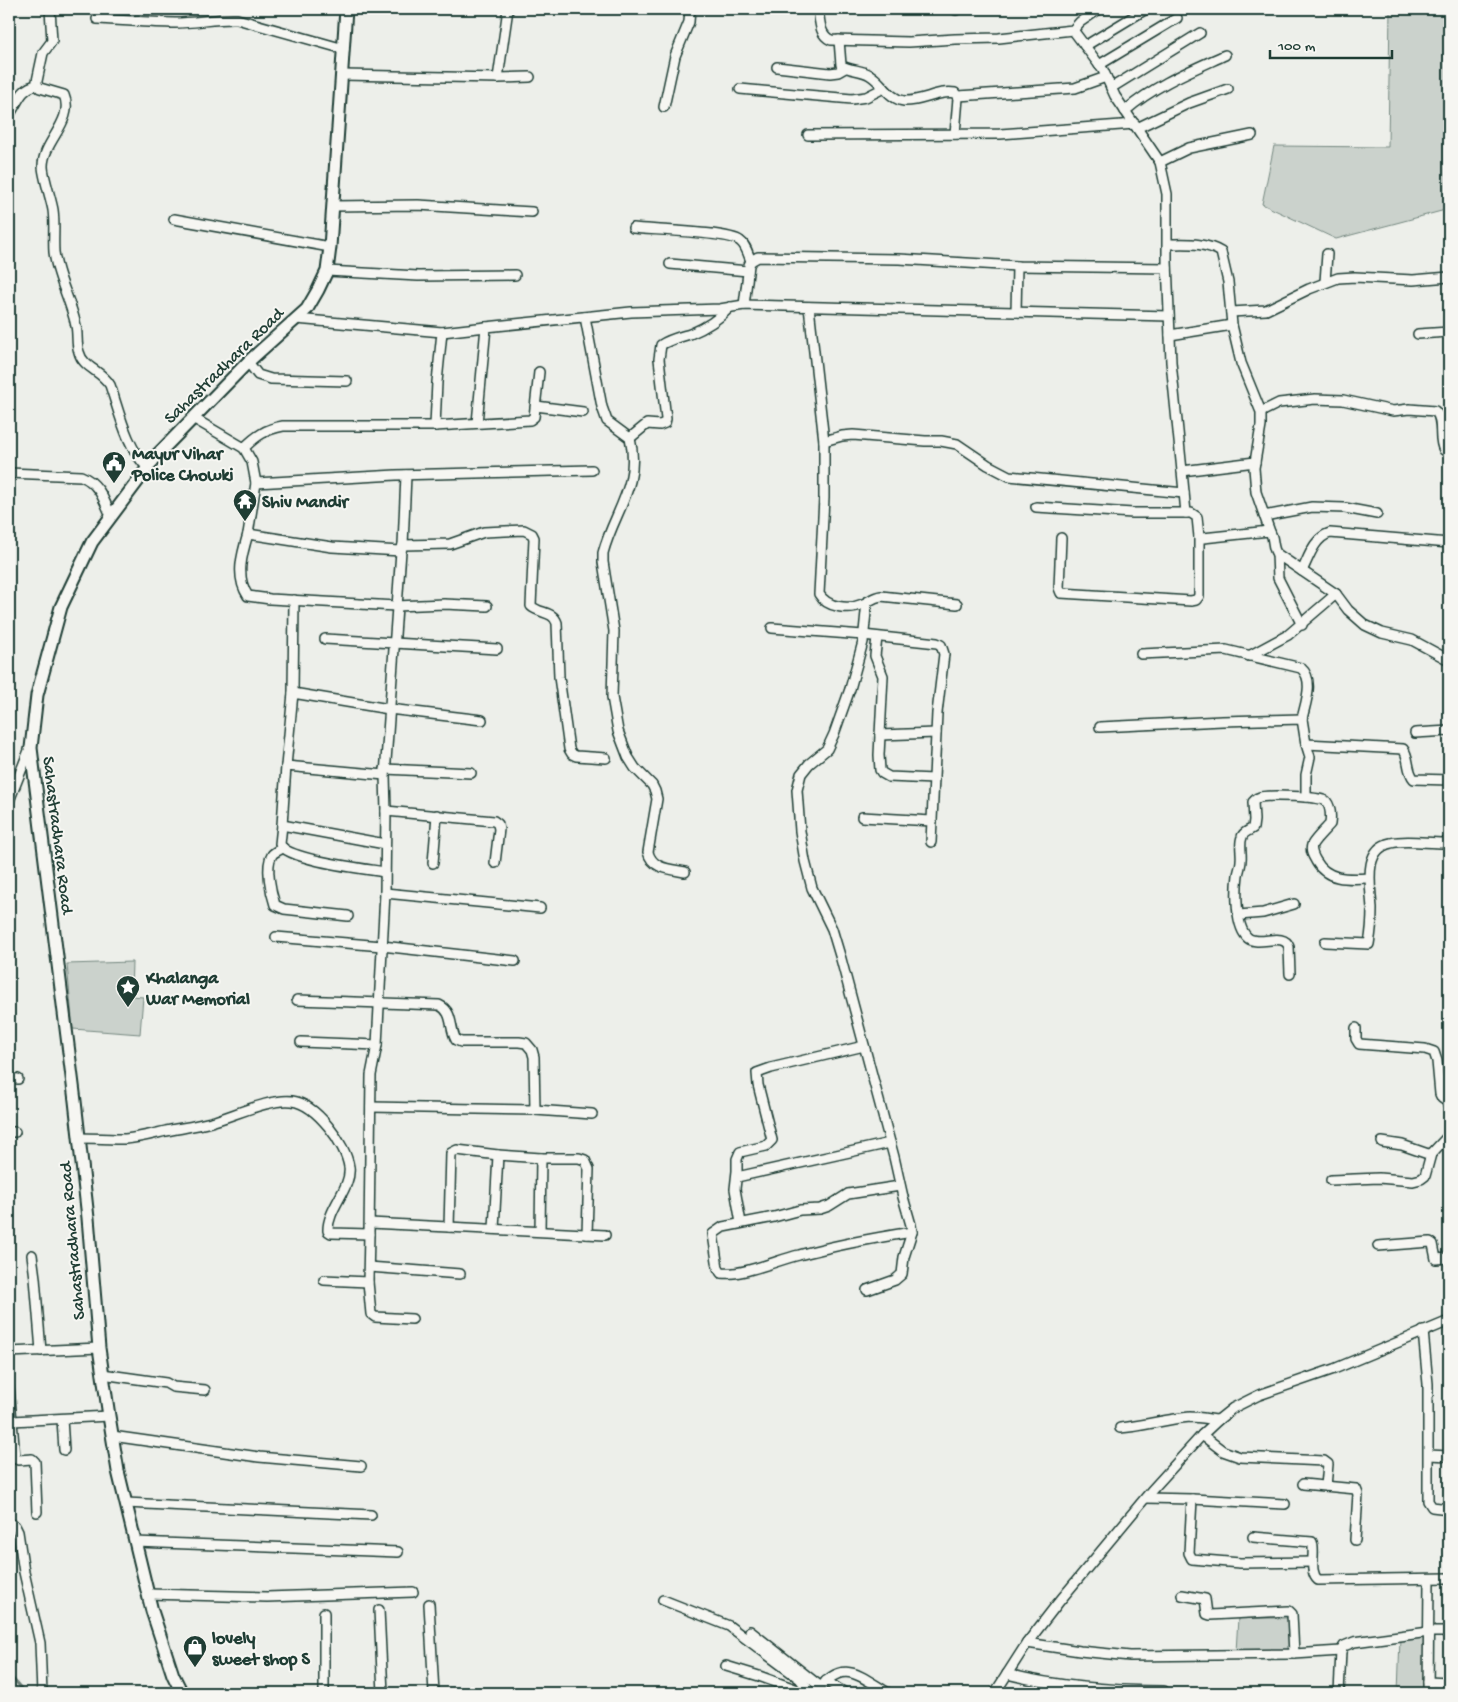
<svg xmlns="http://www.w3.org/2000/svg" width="1458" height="1702" viewBox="0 0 1458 1702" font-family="'Gochi Hand',sans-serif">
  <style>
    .green { fill: #cbd2cc; stroke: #758880 }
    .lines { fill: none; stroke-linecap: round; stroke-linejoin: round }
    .stream { stroke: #6c7e77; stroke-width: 2.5 }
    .minor-casing { stroke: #1f3d34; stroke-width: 12 }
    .major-casing { stroke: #1f3d34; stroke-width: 15 }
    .minor { stroke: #f6f6f2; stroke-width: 9 }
    .major { stroke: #f6f6f2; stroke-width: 11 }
    .labels { text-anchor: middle; stroke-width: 4; stroke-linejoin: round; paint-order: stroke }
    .street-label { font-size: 18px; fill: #1f3d34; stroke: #f6f6f2 }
    .poi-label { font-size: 18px; font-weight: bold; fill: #1f3d34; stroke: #f6f6f2; text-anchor: start }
  </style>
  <rect width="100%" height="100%" fill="#edefea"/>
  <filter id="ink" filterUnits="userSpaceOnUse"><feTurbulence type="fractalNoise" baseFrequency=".02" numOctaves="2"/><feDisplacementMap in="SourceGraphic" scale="10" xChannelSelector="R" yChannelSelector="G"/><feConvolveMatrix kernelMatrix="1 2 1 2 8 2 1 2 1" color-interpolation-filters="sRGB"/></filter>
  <g filter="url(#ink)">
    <g class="green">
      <path d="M1390,9H1449V209L1336,239L1262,204L1274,146L1388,147Z"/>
      <path d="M132,962L131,996L143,997L140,1034L73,1029L67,964Z"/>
      <path d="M1238,1618H1288L1289,1621L1291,1653L1236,1652Z"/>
      <path d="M1427,1636L1426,1693H1398L1400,1637Z"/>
    </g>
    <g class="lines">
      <path class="stream" d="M9,1674L21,1688L23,1693"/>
      <g class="minor-casing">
        <g id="minor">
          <path d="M50,9L52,41L43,53L37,81V85L40,88L64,95C75,121 43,141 43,166C43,176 51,198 53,210C55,224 53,239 54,252C57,278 71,300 76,326C78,334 76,344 79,352C83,368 101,370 110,385C119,411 127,449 148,468"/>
          <path d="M818,9C820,20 819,35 831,40L909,42L955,39L999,38L1073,30L1080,22L1099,9"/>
          <path d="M956,9V10"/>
          <path d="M97,19C123,20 149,23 175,23C196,23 217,18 237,19L344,49"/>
          <path d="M1073,30L1103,70L1115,96L1160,162L1167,194V261L1171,362L1182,471L1255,462"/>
          <path d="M839,40L841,65C849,71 861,69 870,75C882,82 889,99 904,101C922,102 938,90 955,93L958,98L955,134"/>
          <path d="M1085,46L1146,9"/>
          <path d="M1099,65L1177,18"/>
          <path d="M777,67L830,73L838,72L845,68"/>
          <path d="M342,75L498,78L530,77"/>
          <path d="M498,78L508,9"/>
          <path d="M1111,88L1200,33"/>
          <path d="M740,89L852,99L866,97L884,88"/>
          <path d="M958,96L1075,88L1106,77"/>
          <path d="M664,107L675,56L689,22L690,9"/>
          <path d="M1125,111C1155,85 1190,71 1225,55"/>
          <path d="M9,115C18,103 20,88 37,85"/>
          <path d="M1137,128L1189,103L1228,89"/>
          <path d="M808,135L1000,134L1135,124"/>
          <path d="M1160,162L1189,148L1252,135"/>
          <path d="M333,206L418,205L532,212"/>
          <path d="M174,219L330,247"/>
          <path d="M633,228C650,230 730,232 740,241C746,245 748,254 751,261"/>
          <path d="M1168,244C1186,244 1205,242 1221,252L1228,282L1232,325L1237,346L1241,363L1261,412V426L1254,468L1256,492L1270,532"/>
          <path d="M670,264L748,271"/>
          <path d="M327,271L418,276L515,275"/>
          <path d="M1325,282L1327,254"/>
          <path d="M744,305L749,265L751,261L758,257L899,259L1017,266L1167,268"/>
          <path d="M809,307L824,441V498L819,594C827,608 849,610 863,604C870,601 873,597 881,596L957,604"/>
          <path d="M1016,312L1017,266"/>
          <path d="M1231,312L1266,310L1309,289L1338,278L1355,277L1413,280L1449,277"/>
          <path d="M585,317L602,407L607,421L630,438C641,486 614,511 603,553V562L614,631L612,697L618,731L628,757L635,768L652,785L655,791L657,799L648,852C652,869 670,869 685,872"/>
          <path d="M296,319L442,332L437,382L435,426"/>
          <path d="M442,332L486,327"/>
          <path d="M1418,334L1449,332"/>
          <path d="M1170,335L1232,325"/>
          <path d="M248,362L258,375L271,379L347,381"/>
          <path d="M539,372L534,417L530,420L435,426H283C266,429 256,436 244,448L252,462L256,483L396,475L592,470"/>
          <path d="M536,406L583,412"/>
          <path d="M1261,412L1279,403L1315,399L1343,400L1393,411L1409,409L1435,411C1445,420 1437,439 1444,450L1449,451"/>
          <path d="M193,418L244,448"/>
          <path d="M477,423L486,327L631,312L720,309L744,305L1169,316"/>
          <path d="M630,438L647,424L660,425L665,423L666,419L659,359L661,345C670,339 680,337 690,334C705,328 719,319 730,307"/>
          <path d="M824,441L842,436L853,435L925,441H941L957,444L988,465L1009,476L1184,493"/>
          <path d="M1182,471L1186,513H1191L1197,517L1199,537L1203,538L1269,531C1275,537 1271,547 1277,554L1336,594L1348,610L1365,625L1382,633L1412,640L1449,660"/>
          <path d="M9,473L81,476C99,483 104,500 111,516"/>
          <path d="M256,483L248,534L332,547L401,551L403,545L450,544L484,532L524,530L532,534L534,538L531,606C540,614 553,611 557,623L559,677L569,749L572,754L576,756L606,758"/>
          <path d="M1036,507L1133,513H1186"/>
          <path d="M1264,516L1312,507L1345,508L1377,514"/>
          <path d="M248,534C242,554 235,577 248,596L270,599L396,606L444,604L487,606"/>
          <path d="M1061,538L1059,588L1061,593L1191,601L1196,600L1199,596V537"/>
          <path d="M403,545L406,475"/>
          <path d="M1277,554L1278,578L1302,625"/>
          <path d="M1302,571C1309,557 1314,538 1330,533L1449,543"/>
          <path d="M867,602L863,642L850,689L834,734L827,749L809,764L801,774L797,790L800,831L805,861L812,888L832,929L841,959L894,1157L903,1197L911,1225L912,1232L904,1257L902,1274L895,1280L867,1290"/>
          <path d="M772,628L863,635L937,643L941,645L944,654L937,713L931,842"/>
          <path d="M877,637L875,656L883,676L879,755L880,770L882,773L889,777L934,779"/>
          <path d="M325,639L497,649"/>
          <path d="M1141,654L1226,650L1301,668C1315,680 1305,704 1302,719"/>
          <path d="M1249,656L1288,635L1336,594"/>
          <path d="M293,693L294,600"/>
          <path d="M1100,727L1222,721L1302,719L1306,744L1310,757L1306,775V797"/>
          <path d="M1415,733L1449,731"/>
          <path d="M880,735L936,733"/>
          <path d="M1306,744L1403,749C1410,757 1406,770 1414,779L1449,780"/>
          <path d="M286,766L293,693L389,709L482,720"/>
          <path d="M385,769L471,773"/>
          <path d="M9,801L30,748"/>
          <path d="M386,811L494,821L498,824L499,829L495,863"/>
          <path d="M862,817L932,821"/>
          <path d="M282,825L286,766L385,775"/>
          <path d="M385,844L282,825L280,844C287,860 366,869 385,872"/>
          <path d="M283,848C279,850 274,852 272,855C265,866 271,893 275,905L284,909L348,916"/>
          <path d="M433,863L437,815"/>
          <path d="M385,893L540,908"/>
          <path d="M1239,915L1263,913L1294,904"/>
          <path d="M276,937L382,946L515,961"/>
          <path d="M1325,942L1369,944C1371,933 1372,920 1372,909C1371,887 1362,849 1391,843C1408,839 1431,844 1449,843"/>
          <path d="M1290,974L1289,947C1284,931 1259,947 1248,938C1235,927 1236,890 1238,875C1239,870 1241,865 1241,860C1242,853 1239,844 1242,837C1243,832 1249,831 1253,828L1254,820L1253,802C1256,799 1256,798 1260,797C1272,795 1315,796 1326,801C1331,807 1331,816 1330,824C1325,830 1316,838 1312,845C1310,851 1313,856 1316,861C1327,881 1349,879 1369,878"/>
          <path d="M297,1000L439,1005C454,1012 449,1028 456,1040L461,1042H519L526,1043L532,1050L534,1057L535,1110L371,1107"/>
          <path d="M1356,1028V1039L1359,1044L1425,1049L1434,1052L1437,1061L1440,1094L1442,1098L1449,1103"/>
          <path d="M301,1042L377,1045"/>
          <path d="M9,1078L18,1079"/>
          <path d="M535,1110L592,1114"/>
          <path d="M9,1132H15"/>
          <path d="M79,1138C94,1138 110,1139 125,1139C139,1138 153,1134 166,1131C181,1128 196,1126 211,1122C233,1116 271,1098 292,1101C316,1104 346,1144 349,1167C352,1188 327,1209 328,1231L331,1233L369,1234L371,1075L377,1045L385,893L386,811L385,775L401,551"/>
          <path d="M1382,1142L1402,1145L1428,1154L1432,1153L1449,1135"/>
          <path d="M737,1177L890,1143"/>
          <path d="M1331,1180L1379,1178L1413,1181L1421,1179L1425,1176L1431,1154"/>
          <path d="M900,1186L848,1194L829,1206L820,1209L800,1210L774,1217L723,1227L713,1234L718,1268L721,1273C743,1276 777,1260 799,1255C836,1245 874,1238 912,1232"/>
          <path d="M370,1223L605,1235"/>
          <path d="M741,1223L735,1189L737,1171V1159L740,1152L766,1146L772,1140L758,1085L757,1073L771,1068L864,1046"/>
          <path d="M449,1227L451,1153L457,1150L498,1155"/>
          <path d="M494,1229L498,1155L541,1158H579L585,1160L589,1169L587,1234"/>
          <path d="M540,1231L541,1158"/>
          <path d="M369,1234L368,1282L371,1314L375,1317L412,1319"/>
          <path d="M1378,1246L1430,1242L1433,1244L1436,1259L1449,1258"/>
          <path d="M32,1255L35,1278L41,1351"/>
          <path d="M369,1267L460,1274"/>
          <path d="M324,1280L368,1282"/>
          <path d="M1423,1331L1428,1384V1501L1432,1507L1449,1509"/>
          <path d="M9,1352L99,1348"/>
          <path d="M102,1374L166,1383L173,1387L205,1390"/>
          <path d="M9,1388L12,1421L109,1416"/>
          <path d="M62,1419L64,1450"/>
          <path d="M12,1421L15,1458L18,1460L32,1459L35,1462L37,1512"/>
          <path d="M1120,1428C1144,1426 1166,1419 1190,1417C1199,1417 1209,1419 1218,1420"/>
          <path d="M1202,1435L1223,1451L1240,1457L1324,1461L1328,1464L1326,1486"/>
          <path d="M112,1436L259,1457L361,1466"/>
          <path d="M1429,1455L1449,1456"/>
          <path d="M1303,1484L1356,1489L1358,1494L1355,1540"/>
          <path d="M1146,1498L1192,1499L1189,1553L1192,1559L1240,1563L1313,1562"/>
          <path d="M1192,1499L1285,1504"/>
          <path d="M126,1503L371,1515"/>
          <path d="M9,1523L15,1526L18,1532L24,1572L40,1643L42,1693"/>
          <path d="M1253,1537L1312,1542C1316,1553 1308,1571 1318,1580L1449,1578"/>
          <path d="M135,1542L398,1552"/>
          <path d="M148,1594L267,1597L413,1592"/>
          <path d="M1182,1595L1205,1599L1207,1614L1210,1615L1289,1611L1292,1614L1294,1654"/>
          <path d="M663,1600L729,1626L800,1679L807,1688L809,1693"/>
          <path d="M429,1604L434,1693"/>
          <path d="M379,1610L383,1693"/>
          <path d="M750,1631L821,1687"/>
          <path d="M1027,1643L1080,1651L1130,1656L1294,1654L1341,1651"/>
          <path d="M726,1666L759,1676L806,1693"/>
          <path d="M1007,1674C1058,1687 1111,1691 1164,1691"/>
          <path d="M826,1681L845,1693"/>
          <path d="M1428,1682L1449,1683"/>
          <path d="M324,1693V1613"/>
          <path d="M816,1693C842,1657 858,1675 888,1693"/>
          <path d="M995,1693L1027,1643L1058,1603L1151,1491L1202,1435L1218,1420L1233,1408L1259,1395L1334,1369L1449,1321"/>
          <path d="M1339,1693L1341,1651L1344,1646L1354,1642L1429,1632H1449"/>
          <path d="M1428,1693L1429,1579"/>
        </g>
      </g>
      <g class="major-casing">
        <path id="major" d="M182,1693L173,1675L152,1611L118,1471L109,1416L99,1348L88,1218L75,1101L31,748L37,695L61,607L92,542L158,454L248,362L307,309L318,290L327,271L330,247L346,9"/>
      </g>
      <use href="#minor" class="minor"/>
      <use href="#major" class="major"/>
    </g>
  </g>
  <defs>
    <g id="civic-pin" transform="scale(1.25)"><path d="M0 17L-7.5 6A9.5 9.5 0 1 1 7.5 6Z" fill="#1f3d34" stroke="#f6f6f2"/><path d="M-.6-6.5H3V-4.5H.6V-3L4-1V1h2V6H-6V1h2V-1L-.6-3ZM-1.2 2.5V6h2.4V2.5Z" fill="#fff"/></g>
    <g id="temple-pin" transform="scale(1.25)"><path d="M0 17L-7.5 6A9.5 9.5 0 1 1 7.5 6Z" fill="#1f3d34" stroke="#f6f6f2"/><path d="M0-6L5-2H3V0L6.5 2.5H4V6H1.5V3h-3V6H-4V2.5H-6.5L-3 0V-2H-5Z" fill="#fff"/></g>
    <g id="sight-pin" transform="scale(1.25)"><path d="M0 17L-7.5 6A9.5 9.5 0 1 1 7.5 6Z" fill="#1f3d34" stroke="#f6f6f2"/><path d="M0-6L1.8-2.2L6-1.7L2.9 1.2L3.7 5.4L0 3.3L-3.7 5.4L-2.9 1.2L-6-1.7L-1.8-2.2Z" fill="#fff"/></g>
    <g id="shop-pin" transform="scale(1.25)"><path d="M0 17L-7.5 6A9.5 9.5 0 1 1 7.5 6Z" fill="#1f3d34" stroke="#f6f6f2"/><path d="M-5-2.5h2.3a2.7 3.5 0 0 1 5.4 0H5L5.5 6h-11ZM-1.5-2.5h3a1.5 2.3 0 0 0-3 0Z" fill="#fff"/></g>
  </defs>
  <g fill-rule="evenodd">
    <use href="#civic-pin" x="114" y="463"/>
    <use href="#temple-pin" x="245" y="501"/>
    <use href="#sight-pin" x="128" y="987"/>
    <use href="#shop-pin" x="195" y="1647"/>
  </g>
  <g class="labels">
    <g class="street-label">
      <text transform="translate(223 365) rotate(-44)" y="6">Sahastradhara Road</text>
      <text transform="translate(59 835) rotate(83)" y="6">Sahastradhara Road</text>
      <text transform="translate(71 1241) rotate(-95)" y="6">Sahastradhara Road</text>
    </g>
    <g class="poi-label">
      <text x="132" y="459">Mayur Vihar<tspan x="132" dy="21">Police Chowki</tspan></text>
      <text x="262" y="507">Shiv Mandir</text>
      <text x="146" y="983">Khalanga<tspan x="146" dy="21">War Memorial</tspan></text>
      <text x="212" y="1643">lovely<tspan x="212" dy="21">sweet shop S</tspan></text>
    </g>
  </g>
  <rect width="1458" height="1702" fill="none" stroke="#f6f6f2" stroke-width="30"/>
  <rect x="15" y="15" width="1428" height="1672" fill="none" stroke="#1f3d34" stroke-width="2" filter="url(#ink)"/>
  <path d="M1270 50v8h122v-8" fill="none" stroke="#1f3d34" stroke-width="2.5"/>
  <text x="1278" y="50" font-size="15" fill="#1f3d34" stroke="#f6f6f2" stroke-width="4" paint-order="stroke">100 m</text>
</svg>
